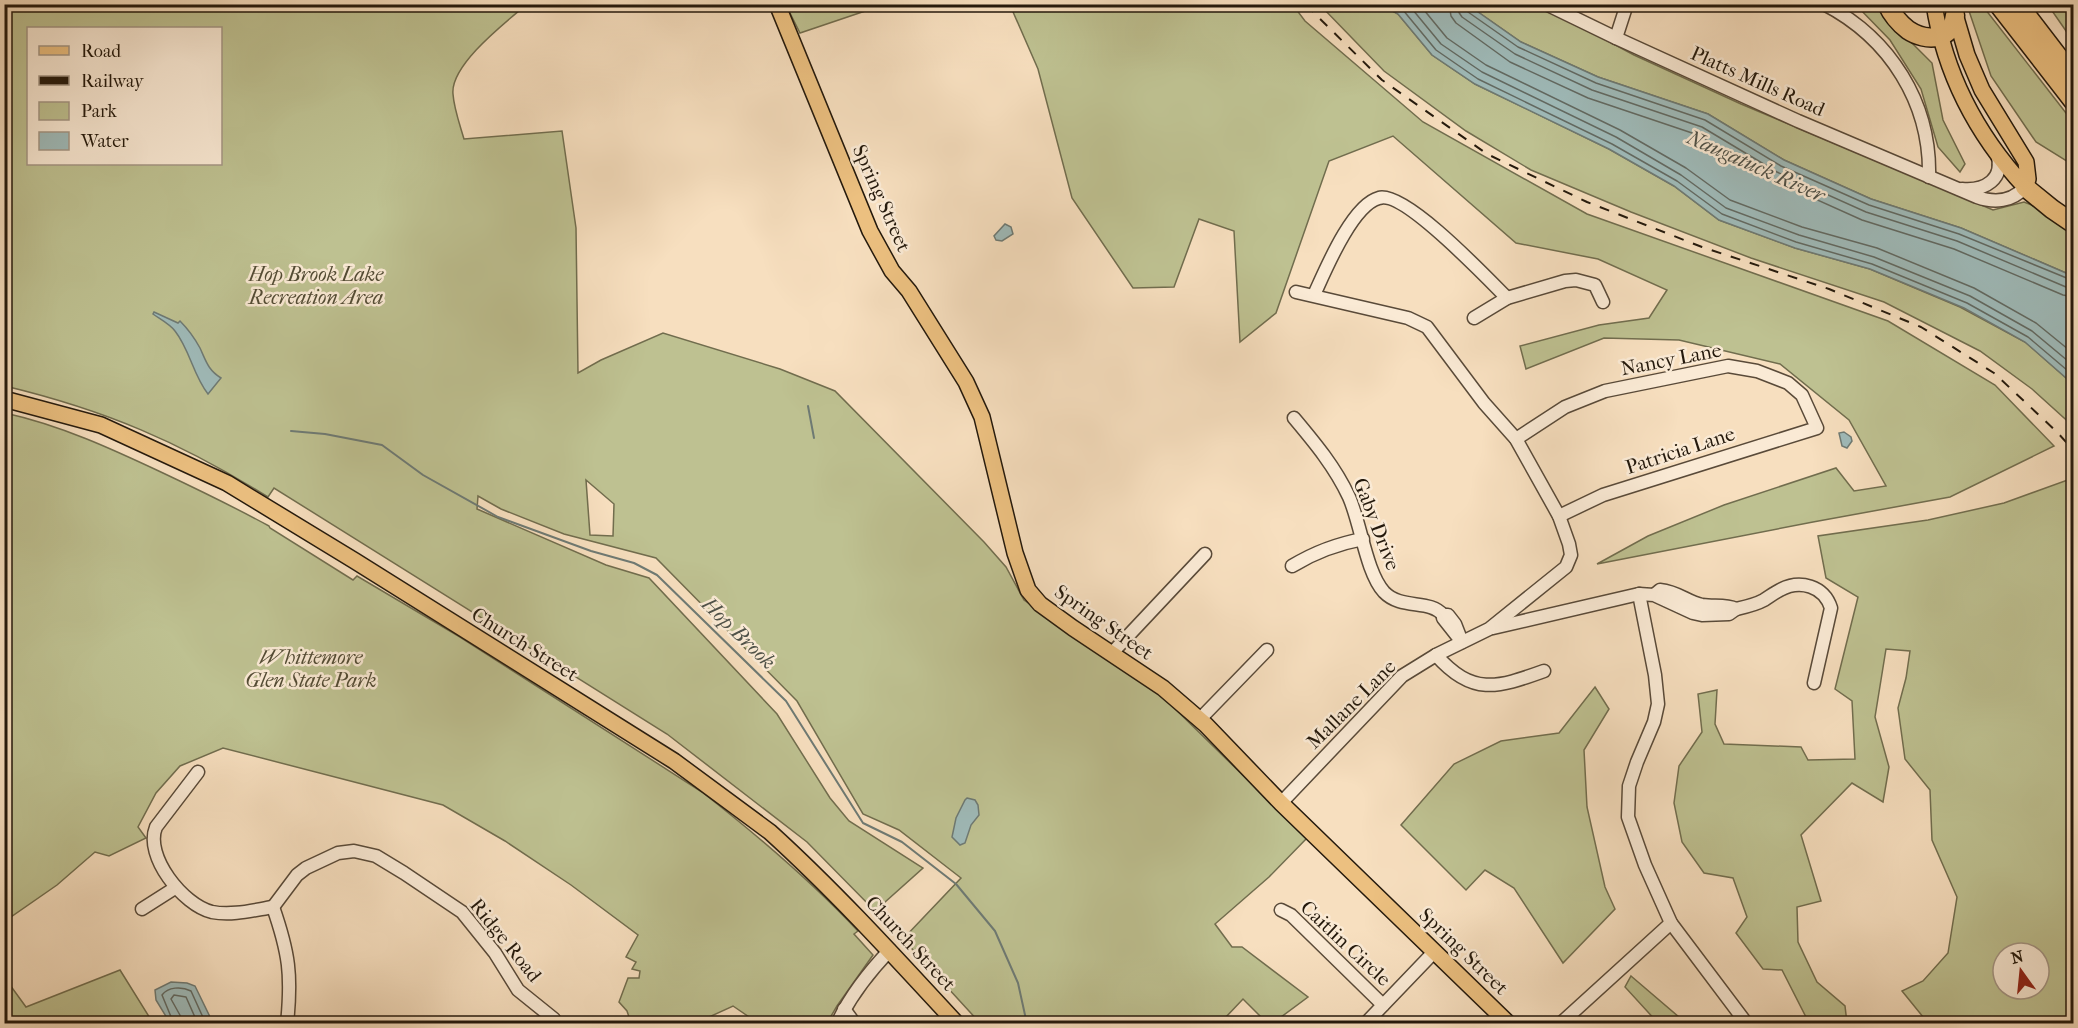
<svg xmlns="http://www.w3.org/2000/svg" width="2078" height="1028" viewBox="0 0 2078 1028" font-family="'IM FELL French Canon',serif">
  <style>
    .green { fill: #bec191; stroke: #716d4e; stroke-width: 1.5; fill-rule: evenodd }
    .water { fill: #9fbbba; stroke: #6e7a74; stroke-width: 1.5 }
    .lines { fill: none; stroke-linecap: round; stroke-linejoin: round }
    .shore { stroke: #626a63; stroke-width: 1.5 }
    .stream { stroke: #6e7a74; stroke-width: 2 }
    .minor-casing { stroke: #594a39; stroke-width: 15 }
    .major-casing { stroke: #24190c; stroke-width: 18 }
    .highway-casing { stroke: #24190c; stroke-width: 21 }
    .minor { stroke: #faead5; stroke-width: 12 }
    .major { stroke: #ecc080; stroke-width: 15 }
    .highway { stroke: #ecc080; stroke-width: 18 }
    .rail { stroke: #24190c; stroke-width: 2; stroke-dasharray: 10 10; stroke-linecap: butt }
    .labels { text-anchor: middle; stroke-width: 5; stroke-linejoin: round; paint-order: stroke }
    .street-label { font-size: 20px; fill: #24190c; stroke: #faead5 }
    .park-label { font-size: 20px; font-style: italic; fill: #524b34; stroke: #faead5 }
    .water-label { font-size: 21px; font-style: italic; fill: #4f5249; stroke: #faead5 }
  </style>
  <rect width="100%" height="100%" fill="#f7dfbf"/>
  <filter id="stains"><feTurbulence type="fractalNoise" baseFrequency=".00333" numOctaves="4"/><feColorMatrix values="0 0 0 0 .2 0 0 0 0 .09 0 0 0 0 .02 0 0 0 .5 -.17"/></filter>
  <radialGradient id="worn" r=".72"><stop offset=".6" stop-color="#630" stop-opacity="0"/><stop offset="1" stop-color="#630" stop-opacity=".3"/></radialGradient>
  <g class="green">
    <path d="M5,5H526C506,22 450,65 453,94C454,109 460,125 464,139L562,131L576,228L578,373L601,360L663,333L780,369L835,391L984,542L1006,567L1024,600L1163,697L1307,838L1269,877L1215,924L1232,947H1242L1308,997L1273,1023H1267L1243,999L1226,1017L1224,1023H980L903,939L961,878L899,830L863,814L797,701L656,558L564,534L501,509L478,496L477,509L606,565L649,578L777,714L830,798L849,821L923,868L875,911L807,842L667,734L274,488L268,497C180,442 105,410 5,386ZM28,28H220V164H28ZM586,480L614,504L613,536L590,535Z"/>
    <path d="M786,5H883L800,33Z"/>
    <path d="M1010,5H1293L1305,21L1423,122L1587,214L1888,321L1995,385L2054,446L1950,497L1813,522L1597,564L1648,536L1724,505L1836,468L1854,491L1886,486L1849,420L1780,364L1679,340L1604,338L1526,369L1520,346L1599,325L1649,318L1667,290L1598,259L1516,243L1393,136L1329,161L1276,313L1240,342L1234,231L1199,219L1174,287L1133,288L1072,198L1038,69Z"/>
    <path d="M1320,5H1382L1398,14L1432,55L1475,84L1609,149L1674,186L1719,220L1795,248L1870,269L1960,307L2025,342L2073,384V426L2032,389L1980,351L1884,302L1751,258L1631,212L1531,170L1466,131L1384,71Z"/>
    <path d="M1468,5H1541L1634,55L1741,104L1993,210L2024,202L2042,209L2073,236V276L1961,228L1871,199L1784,160L1708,114L1598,77L1521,42Z"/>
    <path d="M1856,5H1879L1881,12L1932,63L1943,120L1965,164L1960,172L1938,147L1921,89L1890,40Z"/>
    <path d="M1967,5H1982L2073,122V165L2036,142L1991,76Z"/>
    <path d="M2048,5H2073V41Z"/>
    <path d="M5,413C60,425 112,449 163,473C199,490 234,507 269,526L270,528L353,580L357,576L460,637L702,792C757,835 810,880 858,931L854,934L873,955L837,1006L827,1023H738L749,1017L733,1006L696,1023H631L627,1011L619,1002L628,978H639L640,971L632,969L636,962L626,957L638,935L571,885L505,841L443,805L223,748L180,766L156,793L138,827L146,838L109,856L95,852L57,885L5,921Z"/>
    <path d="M2073,478V1023H1928L1902,991L1923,981L1948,953L1957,897L1932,840L1930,790L1905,759L1898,708L1906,678L1910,651L1886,649L1875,717L1889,767L1883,802L1852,783L1801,835L1821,901L1797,907L1798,942L1817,982L1845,1006L1847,1023H1809L1782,970L1763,969L1736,933L1747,917L1733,878L1704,873L1682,842L1674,803L1679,766L1702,732L1698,694L1717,690L1715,724L1724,744L1801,747L1808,760L1855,759L1852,701L1835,689L1858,597L1826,578L1818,536L1928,520L2004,503ZM2003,953H2039V989H2003Z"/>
    <path d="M1595,687L1609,709L1584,750L1587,807L1605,887L1615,909L1563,963L1514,888L1485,870L1466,890L1401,825L1454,764L1501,741L1559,733Z"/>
    <path d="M120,970L153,1023H5V978L26,1007Z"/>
    <path d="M1631,976L1686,1023H1658L1625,987Z"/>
  </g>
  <g class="water">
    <path d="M1382,5H1468L1521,42L1598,77L1708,114L1784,160L1871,199L1961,228L2073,276V384L2025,342L1964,308L1870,269L1795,248L1719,220L1674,186L1609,149L1475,84L1432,55L1398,14Z"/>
    <path d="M1005,224L1011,227L1013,234L1002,241L996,240L994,236Z"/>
    <path d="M154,312L178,323L180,321C188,329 194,337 200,348C206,361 208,370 221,378L208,394C193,375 190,350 175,331C170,324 160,319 153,314Z"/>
    <path d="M1844,432L1851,437L1852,441L1847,448L1842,446L1839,433Z"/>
    <path d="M967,798L975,800L978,805L979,815L971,825L965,843L960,845L952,837L956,818L965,800Z"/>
    <path d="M171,982L187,983L195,986L213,1023H170L156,1000L155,990Z"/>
  </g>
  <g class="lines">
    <g class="shore">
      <path d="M1394,4L1403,10L1436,50L1478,79L1612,144L1677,181L1722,214L1796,242L1872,264L1967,303L2028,337L2074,376"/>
      <path d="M1408,4L1441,44L1482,72L1616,137L1681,175L1726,208L1799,235L1874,257L1970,296L2032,331L2074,366"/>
      <path d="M1419,4L1447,38L1486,65L1620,130L1686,168L1730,200L1802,227L1877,248L1974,288L2036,323L2074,354"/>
      <path d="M1449,4L1451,16L1456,23L1510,62L1588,98L1698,135L1773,180L1862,220L1954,249L2063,295L2074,297"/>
      <path d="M1458,4V11L1462,17L1515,54L1592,90L1702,127L1777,172L1866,212L1957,241L2066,287L2074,288"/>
      <path d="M1465,4L1468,12L1518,47L1596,83L1705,120L1781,166L1869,205L1959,234L2074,281"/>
      <path d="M174,1024L162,995C168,987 181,986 191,991L206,1024"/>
      <path d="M182,1024L181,1017L171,999L174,995L186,997L198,1024"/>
    </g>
    <g class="stream">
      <path d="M808,406L814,438"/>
      <path d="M291,431L325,434L382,445L423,475L498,517L591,551L634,563L657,575L786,701L863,823L902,842L956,884L995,931L1018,983L1027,1024"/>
    </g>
    <g class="minor-casing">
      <g id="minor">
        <path d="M1546,4L1616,38L1798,121L1977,197C1994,203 2012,202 2025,187"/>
        <path d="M1824,4C1890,38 1931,103 1929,177"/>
        <path d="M1616,38L1627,4"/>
        <path d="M1962,189C1985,191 2005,179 1997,154"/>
        <path d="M1314,295C1325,271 1352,205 1379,198C1404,190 1488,279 1507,298"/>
        <path d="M1474,318L1507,298L1565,281L1576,280L1595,285L1603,302"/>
        <path d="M1294,418C1315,443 1335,467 1349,497C1361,524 1366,572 1384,592C1401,610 1430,599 1443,615"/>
        <path d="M1516,439L1565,407L1605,391L1728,366L1757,371L1788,383L1802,395L1817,428L1603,495L1559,516"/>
        <path d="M1292,566C1315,552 1336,544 1363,539"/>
        <path d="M1639,594L1655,675L1658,704L1654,722L1637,762L1629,786L1628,817L1645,865L1671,923L1747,1024"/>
        <path d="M1736,609C1745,607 1755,605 1764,600C1769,597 1774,593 1780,590C1800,579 1824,586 1831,608L1814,683"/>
        <path d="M1443,615H1448L1455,624L1462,642L1443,618Z"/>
        <path d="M1493,628L1639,594L1654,595L1693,613L1702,615L1729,614L1736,609C1725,604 1714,607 1702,605C1687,602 1679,592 1660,590L1654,595"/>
        <path d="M1112,653L1205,554"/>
        <path d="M1436,655C1472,696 1497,688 1544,671"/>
        <path d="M1200,719L1267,650"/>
        <path d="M198,772L156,827C144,856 183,905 212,912C232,916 254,910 273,907"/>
        <path d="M1281,803L1402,676L1436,655L1489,629L1566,567L1571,555L1569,544L1559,516L1516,439L1484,403L1427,327L1408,318L1296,292"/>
        <path d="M273,907L297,875L306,868L338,853L354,851L376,856L404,873L462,912L495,953L518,990L554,1019L556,1024"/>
        <path d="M273,907C289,953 292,975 287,1024"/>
        <path d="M142,909L175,888"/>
        <path d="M1281,910L1291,915L1383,1005"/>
        <path d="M844,1009L855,1024"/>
        <path d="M837,1024C850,996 869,972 890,950"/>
        <path d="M1365,1024L1434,952"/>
        <path d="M1560,1024L1671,923"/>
      </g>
    </g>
    <g class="major-casing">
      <g id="major">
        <path d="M777,4L870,231L892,271L909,291L966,382L982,417L1015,553L1028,590L1040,604L1073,628L1163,688L1206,725L1281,803L1509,1024"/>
        <path d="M1934,4C1945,75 1976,134 2025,187L2028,179L2026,162L1982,90L1967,55L1952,4"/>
        <path d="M4,399L101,425L227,483L355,561L674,761L770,832C836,892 896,958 957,1024"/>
      </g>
    </g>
    <g class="highway-casing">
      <g id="highway">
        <path d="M1887,4C1892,15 1899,23 1908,30C1926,42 1953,41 1955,15"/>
        <path d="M1998,4L2074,102"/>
        <path d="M2018,4L2074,77"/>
        <path d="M2025,187L2052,209L2074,224"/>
      </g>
    </g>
    <use href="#minor" class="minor"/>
    <use href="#major" class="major"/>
    <use href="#highway" class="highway"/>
    <path class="rail" d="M1307,4L1314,13L1382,80L1487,154L1587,202L1702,247L1829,289L1921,327L1994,373L2057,432L2074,451"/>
  </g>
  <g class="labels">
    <g class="street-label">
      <text transform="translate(1758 81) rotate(24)" y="7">Platts Mills Road</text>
      <text transform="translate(882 198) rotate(66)" y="7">Spring Street</text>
      <text transform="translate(1671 359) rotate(-11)" y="7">Nancy Lane</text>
      <text transform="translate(1680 450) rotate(-18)" y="7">Patricia Lane</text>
      <text transform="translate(1377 524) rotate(69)" y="7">Gaby Drive</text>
      <text transform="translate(1104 622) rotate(35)" y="7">Spring Street</text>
      <text transform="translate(525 644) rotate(32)" y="7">Church Street</text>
      <text transform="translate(1351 704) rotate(-45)" y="7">Mallane Lane</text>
      <text transform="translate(506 940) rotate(51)" y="7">Ridge Road</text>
      <text transform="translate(911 943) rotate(47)" y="7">Church Street</text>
      <text transform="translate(1346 943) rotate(43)" y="7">Caitlin Circle</text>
      <text transform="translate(1464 951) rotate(44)" y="7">Spring Street</text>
    </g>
    <g class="park-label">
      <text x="316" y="281">Hop Brook Lake<tspan x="316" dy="23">Recreation Area</tspan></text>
      <text x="311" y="664">Whittemore<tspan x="311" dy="23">Glen State Park</tspan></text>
    </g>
    <g class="water-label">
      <text transform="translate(1756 166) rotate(24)" y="7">Naugatuck River</text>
      <text transform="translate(739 633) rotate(44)" y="7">Hop Brook</text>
    </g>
  </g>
  <rect width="2078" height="1028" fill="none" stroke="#f7dfbf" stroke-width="24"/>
  <rect x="6" y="6" width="2066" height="1016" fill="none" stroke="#24190c" stroke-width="3"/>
  <rect x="12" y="12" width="2054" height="1004" fill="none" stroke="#24190c" stroke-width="1.5"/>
  <rect x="27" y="27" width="195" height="138" fill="#faead5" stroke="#a49685" stroke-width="1.5"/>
  <rect x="39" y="46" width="30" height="9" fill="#ecc080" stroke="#a49685" stroke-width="1.5"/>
  <text x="81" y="57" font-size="18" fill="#24190c">Road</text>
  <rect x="39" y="76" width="30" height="9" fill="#24190c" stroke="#a49685" stroke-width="1.5"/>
  <text x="81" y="87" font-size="18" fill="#24190c">Railway</text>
  <rect x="39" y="102" width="30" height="18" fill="#bec191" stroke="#a49685" stroke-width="1.5"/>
  <text x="81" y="117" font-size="18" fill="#24190c">Park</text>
  <rect x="39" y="132" width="30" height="18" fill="#9fbbba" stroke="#a49685" stroke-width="1.5"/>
  <text x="81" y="147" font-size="18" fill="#24190c">Water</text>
  <g transform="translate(2021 971) rotate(345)"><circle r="28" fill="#faead5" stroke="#a49685" stroke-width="1.5"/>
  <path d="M0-4.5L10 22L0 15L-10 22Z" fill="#8f2418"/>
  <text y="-9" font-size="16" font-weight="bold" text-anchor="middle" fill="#24190c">N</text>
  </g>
  <rect width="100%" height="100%" filter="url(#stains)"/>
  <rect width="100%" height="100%" fill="url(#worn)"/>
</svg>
